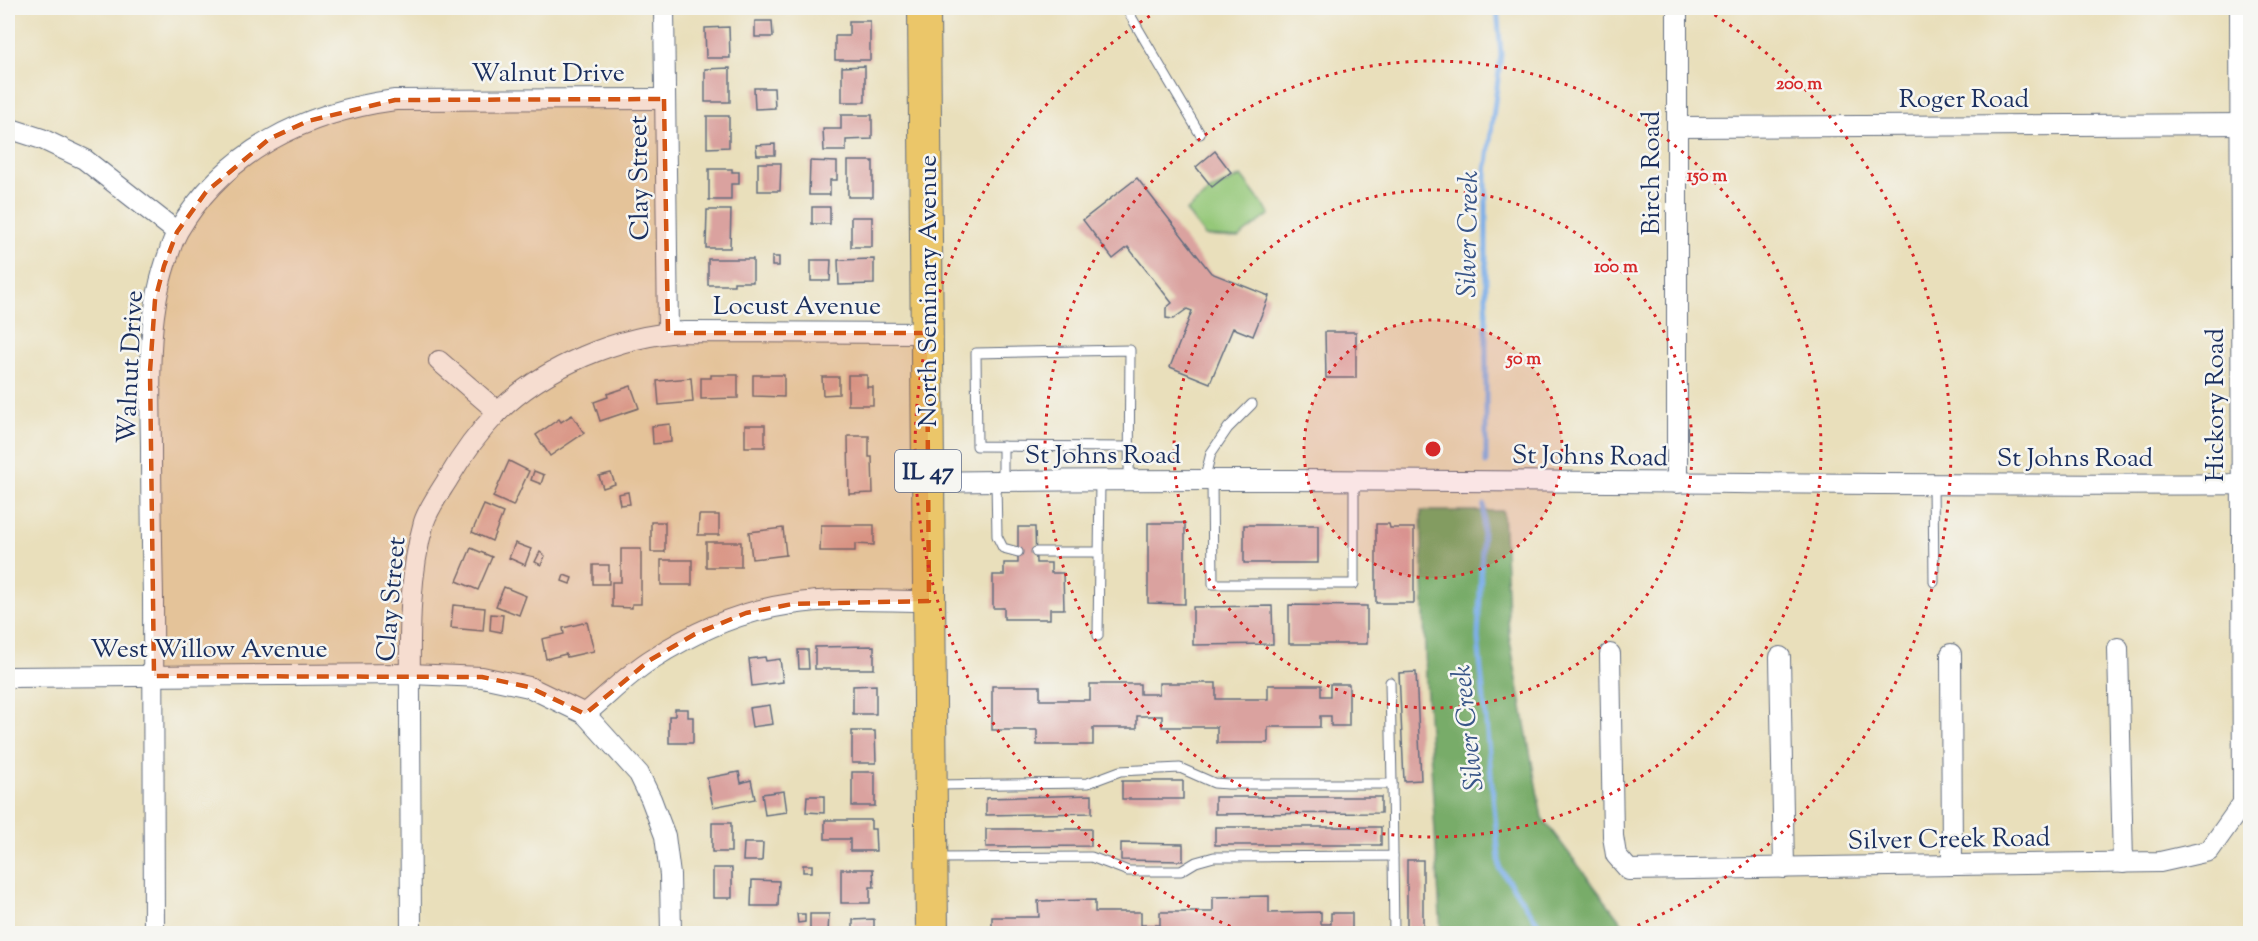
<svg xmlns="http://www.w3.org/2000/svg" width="2258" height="941" viewBox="0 0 2258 941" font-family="'Sorts Mill Goudy',serif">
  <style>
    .green { fill: #95c879; stroke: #587c6c; stroke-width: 1.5 }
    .forest { fill: #78ac69; stroke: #4a6e64; stroke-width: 1.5 }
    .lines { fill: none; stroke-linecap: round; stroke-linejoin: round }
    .stream { stroke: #7dafe9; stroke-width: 5 }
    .building { fill: #daa29f }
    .lane-casing { stroke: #636d7f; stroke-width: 11 }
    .street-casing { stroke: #636d7f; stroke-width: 22 }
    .primary-casing { stroke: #636d7f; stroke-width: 34 }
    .lane { stroke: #fff; stroke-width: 9 }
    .street { stroke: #fff; stroke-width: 20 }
    .primary { stroke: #ebc669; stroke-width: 32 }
    .marked { fill: #d45514; fill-opacity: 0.2; stroke: #d45514; stroke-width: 4.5; stroke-dasharray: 12 8; stroke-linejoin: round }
    .ring { fill: none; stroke: #d62828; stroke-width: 3; stroke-dasharray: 3 6 }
    .labels { text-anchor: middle; stroke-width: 5; stroke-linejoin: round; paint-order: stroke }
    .shield { fill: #f6f6f2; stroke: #5d6b8a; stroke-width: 1.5 }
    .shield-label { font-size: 24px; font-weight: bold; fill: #1b2f5e }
    .street-label { font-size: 26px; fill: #1b2f5e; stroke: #f6f6f2 }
    .water-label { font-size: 27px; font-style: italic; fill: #385588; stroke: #f6f6f2 }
    .centre { fill: #d62828; stroke: #f6f6f2; stroke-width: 3 }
    .ring-label { font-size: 18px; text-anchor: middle; font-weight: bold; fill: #d62828; stroke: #f6f6f2; stroke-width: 5; stroke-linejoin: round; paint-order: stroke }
  </style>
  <rect width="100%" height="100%" fill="#f6f6f2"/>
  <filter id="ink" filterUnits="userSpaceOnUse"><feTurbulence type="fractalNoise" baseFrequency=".0167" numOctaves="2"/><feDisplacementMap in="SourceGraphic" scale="12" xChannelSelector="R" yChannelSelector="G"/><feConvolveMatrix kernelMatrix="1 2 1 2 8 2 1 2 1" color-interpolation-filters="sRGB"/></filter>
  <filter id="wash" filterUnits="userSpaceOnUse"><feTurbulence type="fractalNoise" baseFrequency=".008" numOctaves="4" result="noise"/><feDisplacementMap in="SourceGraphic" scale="24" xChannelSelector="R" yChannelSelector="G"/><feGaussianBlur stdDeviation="1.35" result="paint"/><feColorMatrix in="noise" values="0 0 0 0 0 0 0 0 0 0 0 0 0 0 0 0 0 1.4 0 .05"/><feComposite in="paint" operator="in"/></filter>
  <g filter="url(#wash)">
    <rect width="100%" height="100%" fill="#e9dfbb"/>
    <path class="green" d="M1241,176L1270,214L1238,238L1205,236L1186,211L1210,191Z"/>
    <path class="forest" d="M1421,511H1503L1509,635L1542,818L1630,933H1441L1426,681Z"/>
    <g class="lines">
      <g class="stream">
        <path d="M1486,463V171L1501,55L1497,8"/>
        <path d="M1484,505L1478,638L1500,869L1546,934"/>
      </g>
    </g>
    <g id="blocks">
      <g class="building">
        <path d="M755,21H772L773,37H755Z"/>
        <path d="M849,21H870V60H835V36H849Z"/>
        <path d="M729,27L730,58H706L705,28Z"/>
        <path d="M865,66V102H842V67Z"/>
        <path d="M730,68V102H705V69Z"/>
        <path d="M754,88H774L775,108L755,109Z"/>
        <path d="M841,115H872V139L846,140V151H824L823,129H841Z"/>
        <path d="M707,116H729V147L707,148Z"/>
        <path d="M775,144V155H757L756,145Z"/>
        <path d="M1215,151L1231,172L1212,187L1196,167Z"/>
        <path d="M810,161L837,162V180H830V195H809Z"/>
        <rect x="848" y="161" width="25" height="36"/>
        <path d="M758,163H781L780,191H758Z"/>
        <path d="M709,169H732V172H739V184H731V200H709Z"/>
        <path d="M1137,178L1211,273L1269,296L1253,336L1233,328L1210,383L1170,367L1192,311L1187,309L1173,319L1166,318V308L1172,303L1128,247L1113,259L1083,220Z"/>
        <rect x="812" y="207" width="18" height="17"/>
        <path d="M707,210H731L730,248H706Z"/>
        <rect x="851" y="217" width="21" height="30"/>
        <rect x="772" y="257" width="7" height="9"/>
        <path d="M708,259H753V282H734V285H708Z"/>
        <path d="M874,259V284L839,285L838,260Z"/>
        <path d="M811,260H831L830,281H811Z"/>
        <path d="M1325,332H1356V378H1326Z"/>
        <path d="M711,375H738V398L701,399V378H711Z"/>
        <path d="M753,375H784V397L753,396Z"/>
        <path d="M848,375H867V387H873V405H848Z"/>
        <path d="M822,377H839V394L823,395Z"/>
        <path d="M691,378L693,402L659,405L657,381Z"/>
        <path d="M631,386L639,408L600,421L594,402L608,397L607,394Z"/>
        <path d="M572,415L584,433L550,456L536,435L559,419L561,422Z"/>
        <path d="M670,424L671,442L653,444L652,426Z"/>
        <rect x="745" y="425" width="20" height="22"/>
        <path d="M848,436H869V457H872L873,493L849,494Z"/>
        <path d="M509,461L529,471L513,506L493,497Z"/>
        <path d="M534,471L544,475L541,484L531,480Z"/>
        <path d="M611,473L615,484L603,488L599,476Z"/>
        <path d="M628,492L630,504L620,505L618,494Z"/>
        <path d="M484,505L503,513L492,541L472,532Z"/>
        <path d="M699,515H719V535H698Z"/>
        <rect x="651" y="522" width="14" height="30"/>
        <path d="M1148,523H1185V604L1148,603Z"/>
        <path d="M1376,524H1389L1390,528H1414V603H1376Z"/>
        <path d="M821,525H874V545L855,544V551H820Z"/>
        <rect x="1244" y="525" width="74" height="38"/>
        <path d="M1018,527H1035L1036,563H1051V573H1063L1064,609H1050V619H1004V608H993V575H1004V563H1018Z"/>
        <path d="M783,528L786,555L752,559L749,532Z"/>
        <rect x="706" y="542" width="35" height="25"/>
        <path d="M515,543L531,549L525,565L509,558Z"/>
        <path d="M471,548L492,557L478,590L457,581Z"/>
        <path d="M621,549H641V604H632V608L612,607V582H621Z"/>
        <path d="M540,552L545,556L541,565L535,562Z"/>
        <rect x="661" y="560" width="31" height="25"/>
        <rect x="593" y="565" width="16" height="19"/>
        <path d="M564,575L572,578L570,584L562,581Z"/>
        <path d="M504,587L526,596L519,615L496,606Z"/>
        <path d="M453,605L485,608L483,631L451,628Z"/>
        <path d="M1289,605L1367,606V644H1289Z"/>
        <path d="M1272,606L1273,644L1193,645V607Z"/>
        <path d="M491,614L503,615L501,632L490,630Z"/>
        <path d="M587,622L594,651L567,657L566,654L546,659L542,639L564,634L563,628Z"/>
        <path d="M874,646V669H815V647Z"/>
        <path d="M798,650H808L809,669H799Z"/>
        <path d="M765,657L766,661L780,659L783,682L752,686L749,659Z"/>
        <path d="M1416,672L1421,780L1404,781L1399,673Z"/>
        <path d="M1159,683H1216V699H1268V685H1321V696H1330V684H1349V726H1331V716H1320V727H1268V743H1217V727H1162V716H1137V728H1093V745H1037V730H992V686H1040V700H1090V684H1140V694H1159Z"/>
        <path d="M876,685V714H853V686Z"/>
        <path d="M770,705L773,724L752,727L749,708Z"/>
        <path d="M675,709H688V717H693V743H669V716H675Z"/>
        <path d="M852,731H875L876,763H852Z"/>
        <path d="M739,772L741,783L751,780L755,799L713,807L707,778Z"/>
        <rect x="852" y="772" width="23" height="34"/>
        <rect x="1122" y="781" width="61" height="18"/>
        <path d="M784,791L787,812L765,815L762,794Z"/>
        <path d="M1092,795V813L986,815V798Z"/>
        <path d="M807,796H824V813L806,812Z"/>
        <path d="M1215,797H1381V813L1215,814Z"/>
        <path d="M825,820H871V829H875L876,851H850V839H825Z"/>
        <rect x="712" y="823" width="19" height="29"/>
        <rect x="1215" y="827" width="166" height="18"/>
        <path d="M986,829H1091V846L986,847Z"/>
        <path d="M744,843H763L762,861H743Z"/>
        <path d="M1121,843L1183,844V861L1121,860Z"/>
        <rect x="1407" y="860" width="16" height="74"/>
        <rect x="803" y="865" width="9" height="7"/>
        <rect x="713" y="868" width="19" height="30"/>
        <path d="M841,869H873L874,887H870V903H841Z"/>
        <path d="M752,880L779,881L778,906H751Z"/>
        <path d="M1269,896V913L1321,912V924H1331V913H1352V934H992V917H1039L1038,901L1095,900V912H1141V925H1160V912H1213V897Z"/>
        <path d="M797,914H805V922L798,923Z"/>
        <path d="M810,914H829L828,933L810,932Z"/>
        <path d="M874,919V934H853V920Z"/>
      </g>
    </g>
  </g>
  <g filter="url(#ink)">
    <use href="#blocks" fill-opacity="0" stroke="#636d7f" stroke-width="1.5"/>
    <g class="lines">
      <g class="lane-casing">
        <g id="lane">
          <path d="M1126,8L1200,134"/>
          <path d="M1129,481L1130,350L976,353L977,446L1130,447"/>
          <path d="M1204,481L1211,453L1228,428L1252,404"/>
          <path d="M1212,481L1213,584H1354V479"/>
          <path d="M996,482L997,536L1003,548L1018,552"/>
          <path d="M1003,482V446"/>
          <path d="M1933,484L1934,582"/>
          <path d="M1036,552H1099"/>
          <path d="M1098,636L1100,481"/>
          <path d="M1390,682L1392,784"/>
          <path d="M1393,856L1394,934"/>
          <path d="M936,858L1091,857L1128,871H1181L1196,862L1214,857L1393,856L1392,784H1228L1214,783L1180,768L1120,771L1088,783L936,785"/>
        </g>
      </g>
      <g class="street-casing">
        <g id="street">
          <path d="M664,8L668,333"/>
          <path d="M1677,8V483"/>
          <path d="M1678,127L2250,124"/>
          <path d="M8,128L42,139L84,159L177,232"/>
          <path d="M439,361L498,412"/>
          <path d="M928,482C1369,475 1810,488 2250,484"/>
          <path d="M2118,648L2123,863"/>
          <path d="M1610,654L1613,836L1616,855L1629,870L2160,862L2209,851L2243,803L2240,8"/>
          <path d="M1951,654L1952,865"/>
          <path d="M1780,657L1784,868"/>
          <path d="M8,677L410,674L482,677L529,687L585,714C607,696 628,674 652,659C694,632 741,611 791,604C836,597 883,601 929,601"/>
          <path d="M585,714L639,774L651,799L665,836L670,875L671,934"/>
          <path d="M154,934C154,821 154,709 153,597C152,547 151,497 151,446C150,382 146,314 169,253C171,246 174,238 178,231C225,151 305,112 395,100L664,99"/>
          <path d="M411,934C410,858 410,782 410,707C410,647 407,581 424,522C429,507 440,492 448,479C462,455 478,433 497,413C543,367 620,335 684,332L927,333"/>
        </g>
      </g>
      <g class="primary-casing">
        <path id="primary" d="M924,8L932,934"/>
      </g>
      <use href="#lane" class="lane"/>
      <use href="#street" class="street"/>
      <use href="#primary" class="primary"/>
    </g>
  </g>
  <path class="marked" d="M664,99L668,333H927L929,601L792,604L746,613L695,634L650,660L585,714L529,687L482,677L154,676L150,371L155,300L164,266L177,232L206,192L269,139L308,121L395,100Z"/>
  <circle cx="1433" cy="449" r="129" fill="#d62828" fill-opacity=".12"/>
  <g class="ring">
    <circle cx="1433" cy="449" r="129"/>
    <circle cx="1433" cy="449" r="259"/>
    <circle cx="1433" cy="449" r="388"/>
    <path d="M1247 933A518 518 0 0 1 1159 10M1707 10A518 518 0 0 1 1619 933"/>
  </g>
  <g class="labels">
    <rect class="shield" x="895" y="450" width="66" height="42" rx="4.5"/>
    <g class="shield-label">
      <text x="928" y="479">IL 47</text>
    </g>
    <g class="street-label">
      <text x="548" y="81">Walnut Drive</text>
      <text x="1964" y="107">Roger Road</text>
      <text transform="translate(1650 173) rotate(-90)" y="9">Birch Road</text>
      <text transform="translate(638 178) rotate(-91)" y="9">Clay Street</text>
      <text transform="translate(927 291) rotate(-90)" y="9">North Seminary Avenue</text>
      <text x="797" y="314">Locust Avenue</text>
      <text transform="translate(129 367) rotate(-87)" y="9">Walnut Drive</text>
      <text transform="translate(2214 405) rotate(-90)" y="9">Hickory Road</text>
      <text x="1103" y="463">St Johns Road</text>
      <text transform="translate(1590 455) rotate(1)" y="9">St Johns Road</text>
      <text x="2075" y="466">St Johns Road</text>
      <text transform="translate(390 599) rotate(-85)" y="9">Clay Street</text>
      <text x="209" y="657">West Willow Avenue</text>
      <text transform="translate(1949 838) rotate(-1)" y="9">Silver Creek Road</text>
    </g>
    <g class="water-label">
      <text transform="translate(1467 234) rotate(-89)" y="9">Silver Creek</text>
      <text transform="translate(1467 728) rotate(-96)" y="9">Silver Creek</text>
    </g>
  </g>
  <circle cx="1433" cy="449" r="9" class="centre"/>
  <g class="ring-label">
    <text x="1799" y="89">200 m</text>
    <text x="1707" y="181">150 m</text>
    <text x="1616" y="272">100 m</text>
    <text x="1524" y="364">50 m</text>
  </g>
  <rect width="2258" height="941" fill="none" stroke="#f6f6f2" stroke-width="30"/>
</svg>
